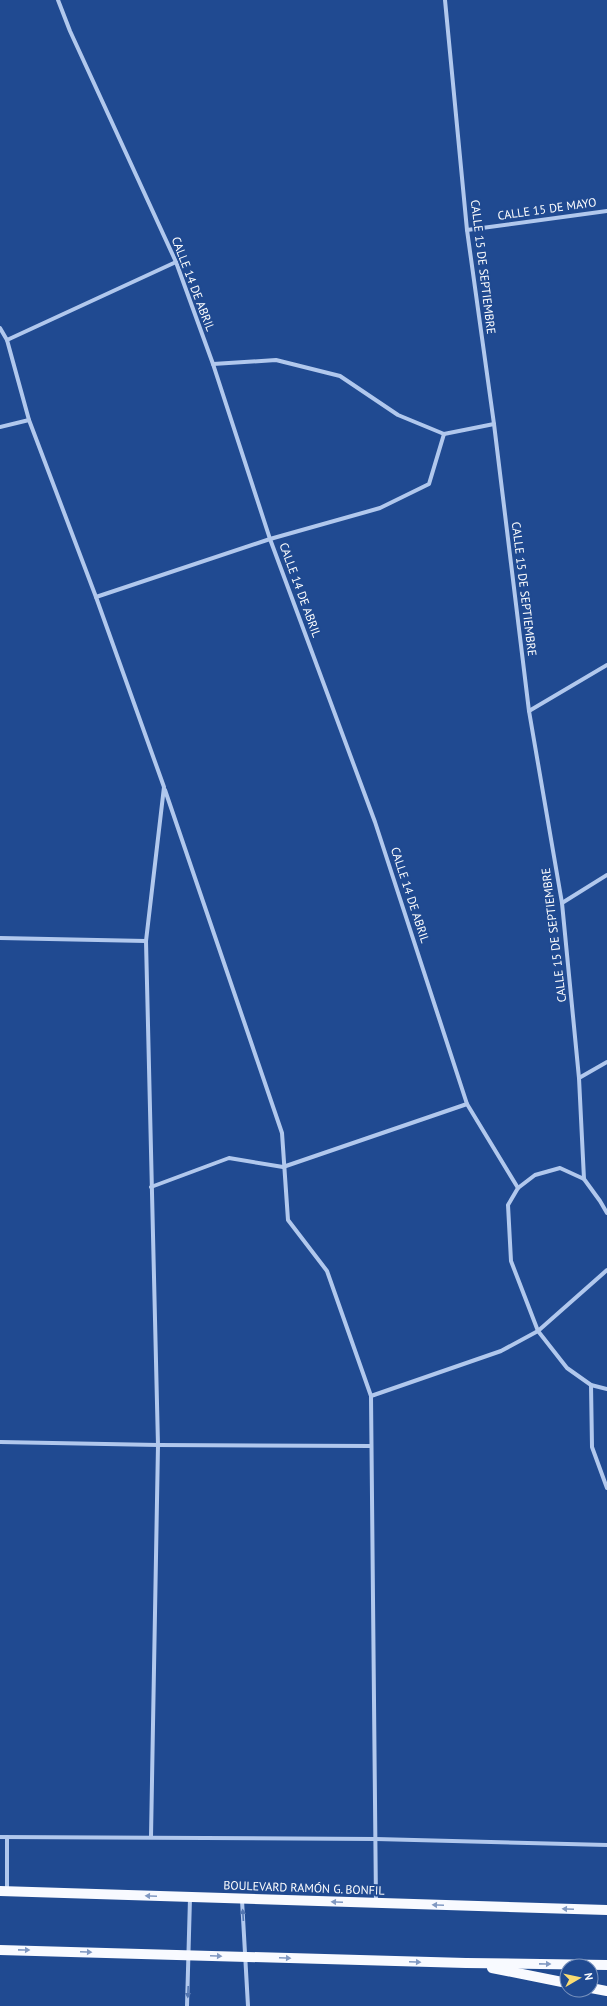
<svg xmlns="http://www.w3.org/2000/svg" width="607" height="2006" viewBox="0 0 607 2006" font-family="'PT Sans',sans-serif">
  <style>
    .lines { fill: none; stroke-linecap: round; stroke-linejoin: round }
    .minor { stroke: #b1c8ed; stroke-width: 4 }
    .primary { stroke: #f8faff; stroke-width: 10 }
    .oneway { fill: #8199c2 }
    .oneway2 { fill: #5376b1 }
    .labels { text-anchor: middle; stroke-width: 4; stroke-linejoin: round; paint-order: stroke }
    .street-label { font-size: 12px; fill: #fff; stroke: #204a91 }
  </style>
  <rect width="100%" height="100%" fill="#204a91"/>
  <g class="lines">
    <g class="minor">
      <path d="M58,0L70,31L176,262L213,364L270,539L375,822L467,1104L518,1188"/>
      <path d="M445,0L467,230L494,424L529,711L562,903L579,1078L584,1179"/>
      <path d="M467,230L607,211"/>
      <path d="M0,328L7,340L29,420L96,597L164,787L146,941L158,1445L151,1837"/>
      <path d="M7,340L176,262"/>
      <path d="M213,364L276,360L340,376L398,415L444,434L494,424"/>
      <path d="M0,427L29,420"/>
      <path d="M96,597L270,539L380,508L429,484L444,434"/>
      <path d="M529,711L607,665"/>
      <path d="M165,790L282,1133L288,1220L327,1271L371,1396L376,1903"/>
      <path d="M562,903L607,875"/>
      <path d="M0,938L146,941"/>
      <path d="M579,1078L607,1062"/>
      <path d="M151,1187L229,1158L283,1167L467,1104"/>
      <path d="M607,1213L600,1201L584,1179L560,1168L535,1175L518,1188L508,1205L511,1261L538,1331L567,1368L591,1385L607,1389"/>
      <path d="M591,1385L592,1447L607,1488"/>
      <path d="M371,1396L501,1351L538,1331L607,1270"/>
      <path d="M0,1442L158,1445L371,1446"/>
      <path d="M0,1837L376,1839L607,1845"/>
      <path d="M7,1891V1837"/>
      <path d="M242,1900L248,2006"/>
      <path d="M187,2006L190,1898"/>
    </g>
    <g class="primary">
      <path d="M0,1891L607,1910"/>
      <path d="M0,1950L466,1963L607,1965"/>
      <path d="M492,1968L567,1983"/>
      <path d="M591,1988L607,1991"/>
    </g>
  </g>
  <defs><path id="oneway-solid" d="M-6-.8H1V-3.2L6.5 0L1 3.2V.8H-6Z"/></defs>
  <g class="oneway">
    <use href="#oneway-solid" transform="translate(151 1896) rotate(-178)"/>
    <use href="#oneway-solid" transform="translate(337 1902) rotate(-178)"/>
    <use href="#oneway-solid" transform="translate(438 1905) rotate(-178)"/>
    <use href="#oneway-solid" transform="translate(568 1909) rotate(-178)"/>
    <use href="#oneway-solid" transform="translate(24 1950) rotate(1)"/>
    <use href="#oneway-solid" transform="translate(86 1952) rotate(2)"/>
    <use href="#oneway-solid" transform="translate(216 1956) rotate(2)"/>
    <use href="#oneway-solid" transform="translate(285 1958) rotate(2)"/>
    <use href="#oneway-solid" transform="translate(415 1962) rotate(2)"/>
    <use href="#oneway-solid" transform="translate(545 1964) rotate(1)"/>
  </g>
  <g class="oneway2">
    <use href="#oneway-solid" transform="translate(243 1915) rotate(-94)"/>
    <use href="#oneway-solid" transform="translate(188 1992) rotate(92)"/>
  </g>
  <g class="labels">
    <g class="street-label">
      <text transform="translate(547 209) rotate(-8)" y="4">CALLE 15 DE MAYO</text>
      <text transform="translate(483 267) rotate(83)" y="4">CALLE 15 DE SEPTIEMBRE</text>
      <text transform="translate(193 284) rotate(69)" y="4">CALLE 14 DE ABRIL</text>
      <text transform="translate(524 589) rotate(83)" y="4">CALLE 15 DE SEPTIEMBRE</text>
      <text transform="translate(300 590) rotate(70)" y="4">CALLE 14 DE ABRIL</text>
      <text transform="translate(410 895) rotate(72)" y="4">CALLE 14 DE ABRIL</text>
      <text transform="translate(554 935) rotate(-97)" y="4">CALLE 15 DE SEPTIEMBRE</text>
      <text transform="translate(304 1888) rotate(2)" y="4">BOULEVARD RAMÓN G. BONFIL</text>
    </g>
  </g>
  <g transform="translate(579 1978) rotate(81)"><circle r="19" fill="#204a91" stroke="#7992bd"/>
  <path d="M0-3L7 15L0 10L-7 15Z" fill="#fadc72"/>
  <text y="-6" font-size="11" font-weight="bold" text-anchor="middle" fill="#ffffff">N</text>
  </g>
</svg>
